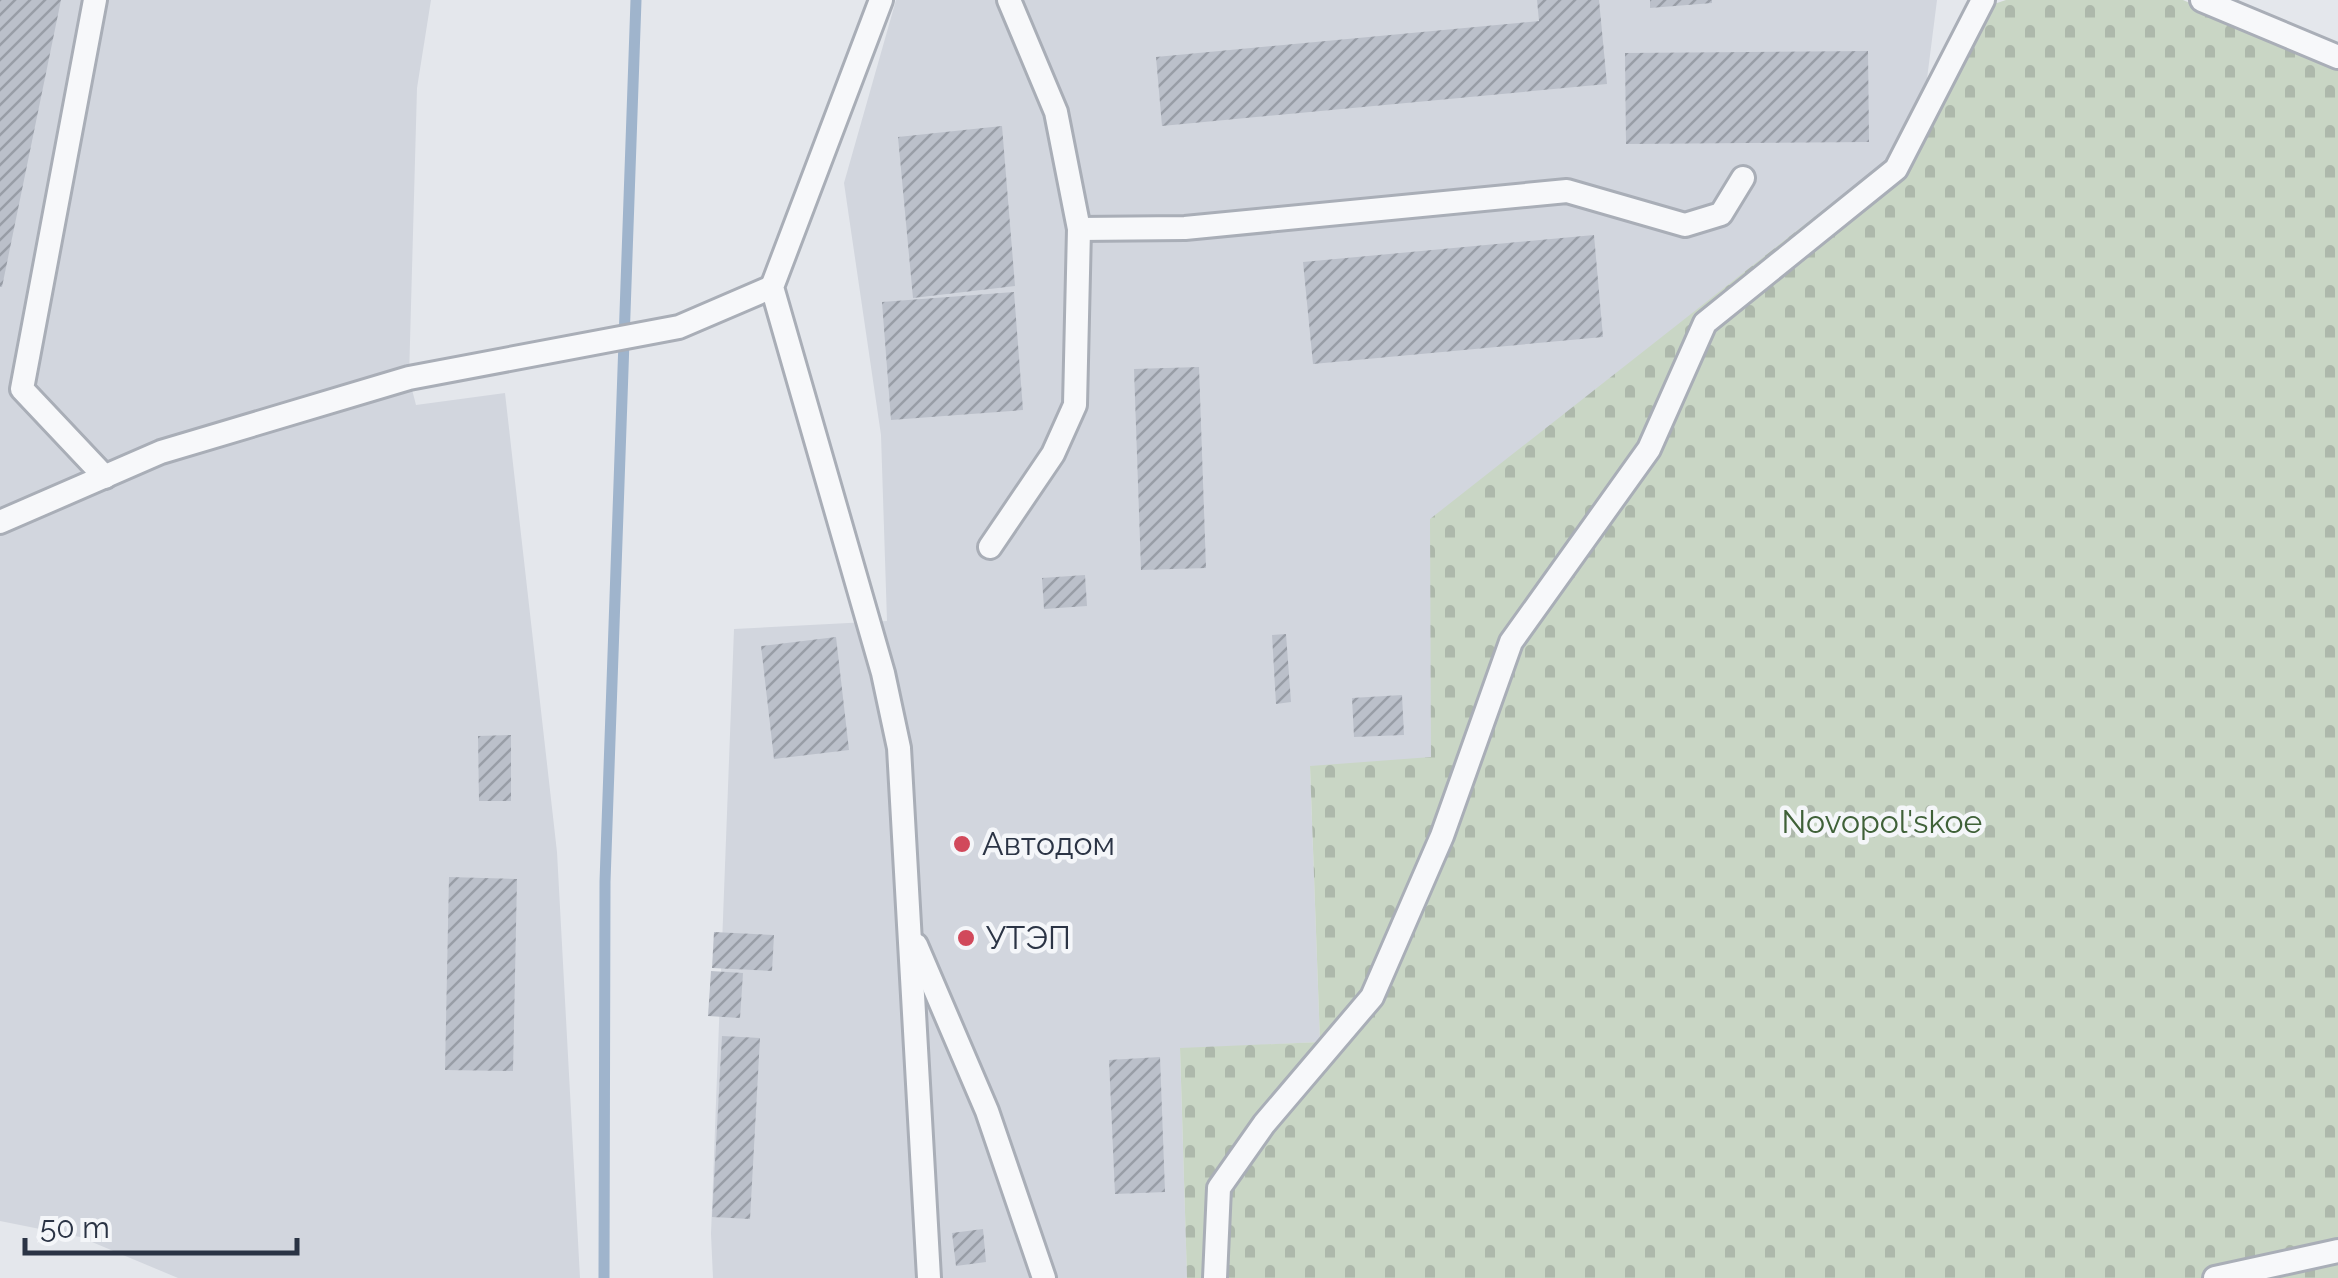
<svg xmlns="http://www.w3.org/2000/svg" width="2338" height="1278" viewBox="0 0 2338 1278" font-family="Raleway,sans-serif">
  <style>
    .built { fill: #d2d6de }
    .cemetery { fill: url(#cemetery-stones) }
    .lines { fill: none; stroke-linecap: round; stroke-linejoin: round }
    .stream { stroke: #9fb4cc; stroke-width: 11 }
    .building { fill: url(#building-hatch) }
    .service-casing { stroke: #a9aeb7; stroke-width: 28 }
    .service { stroke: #f7f8fa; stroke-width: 22 }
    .poi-dot { fill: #d1495b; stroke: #f4f6f9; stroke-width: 4 }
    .labels { text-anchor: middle; stroke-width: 9; stroke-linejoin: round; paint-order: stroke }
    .park-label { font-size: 32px; fill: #3f6138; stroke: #f4f6f9 }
    .poi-label { font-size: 32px; fill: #2b3445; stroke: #f4f6f9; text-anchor: start }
  </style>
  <defs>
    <pattern id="cemetery-stones" width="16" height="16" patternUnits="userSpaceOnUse" patternTransform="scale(2.5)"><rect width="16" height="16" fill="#c9d6c5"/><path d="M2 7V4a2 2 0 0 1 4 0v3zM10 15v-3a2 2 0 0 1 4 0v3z" fill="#adb8ab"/></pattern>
    <pattern id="building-hatch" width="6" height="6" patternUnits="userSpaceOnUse" patternTransform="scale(2.5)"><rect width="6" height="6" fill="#bbc0ca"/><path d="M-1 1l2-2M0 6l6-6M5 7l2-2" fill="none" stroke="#989da6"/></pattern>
  </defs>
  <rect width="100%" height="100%" fill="#e4e7ec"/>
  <g class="built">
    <path d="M0,0H431L417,88L409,378L416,405L505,393L557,852L580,1278H178L80,1237L0,1221Z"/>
    <path d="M896,0H1937L1920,134L1431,758L1310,767L1320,1042L1180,1049L1187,1278H713L711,1234L734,629L887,621L881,435L844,183Z"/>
  </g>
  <path class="cemetery" d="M2006,0H2183L2338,69V1278H1187L1180,1048L1320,1042L1310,766L1431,757L1430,519L1920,134L1994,4Z"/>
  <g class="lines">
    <path class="stream" d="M604,1278L605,882L636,0"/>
  </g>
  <g class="building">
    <path d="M0,0H61L2,287H0Z"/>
    <path d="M1537,0H1599L1607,84L1162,126L1156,57L1539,21Z"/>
    <path d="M1650,0H1712V3L1650,8Z"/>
    <path d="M1868,51L1869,142L1626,144L1625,53Z"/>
    <path d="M1002,126L1015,286L913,298L898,137Z"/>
    <path d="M1594,235L1603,337L1313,364L1303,262Z"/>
    <path d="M1014,292L1023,410L891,420L882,302Z"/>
    <path d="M1199,367L1206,568L1141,570L1134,369Z"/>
    <path d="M1085,575L1087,606L1044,609L1042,578Z"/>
    <path d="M1286,634L1291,702L1276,704L1272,635Z"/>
    <path d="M836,637L849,750L774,759L761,646Z"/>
    <path d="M1402,695L1404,735L1354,737L1352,698Z"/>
    <path d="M511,735V801H479L478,736Z"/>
    <path d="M449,877L517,879L513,1071L445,1070Z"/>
    <path d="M714,932L774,935L772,971L712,968Z"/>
    <path d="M711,971L743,973L740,1018L708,1016Z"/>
    <path d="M722,1036L760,1038L750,1219L712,1217Z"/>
    <path d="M1160,1057L1165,1192L1115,1194L1109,1060Z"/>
    <path d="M983,1229L986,1262L956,1266L952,1233Z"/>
  </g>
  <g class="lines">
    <g class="service-casing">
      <g id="service">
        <path d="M95,0L22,389L105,477"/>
        <path d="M881,0L772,287L883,673L899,748L929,1278"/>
        <path d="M2202,0L2338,57"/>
        <path d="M1079,229L1185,228L1567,191L1685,225L1721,214L1743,178"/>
        <path d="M0,522L161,452L409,378L679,327L772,287"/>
        <path d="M990,547L1053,454L1075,405L1079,229L1056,112L1009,0"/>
        <path d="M916,945L987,1111L1044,1278"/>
        <path d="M1215,1278L1219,1188L1264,1124L1372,997L1442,836L1511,642L1649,449L1705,323L1896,169L1983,0"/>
        <path d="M2215,1278L2338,1251"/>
      </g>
    </g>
    <use href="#service" class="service"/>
  </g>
  <g class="poi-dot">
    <circle cx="962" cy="844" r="10"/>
    <circle cx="966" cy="938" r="10"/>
  </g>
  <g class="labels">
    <g class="park-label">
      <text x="1882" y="833">Novopol'skoe</text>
    </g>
    <g class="poi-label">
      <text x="982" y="855">Автодом</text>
      <text x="986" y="949">УТЭП</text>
    </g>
  </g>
  <path d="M25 1238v15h272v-15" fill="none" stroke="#2b3445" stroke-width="5"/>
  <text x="40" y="1238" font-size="30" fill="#2b3445" stroke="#f4f6f9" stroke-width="8" paint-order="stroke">50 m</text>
</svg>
